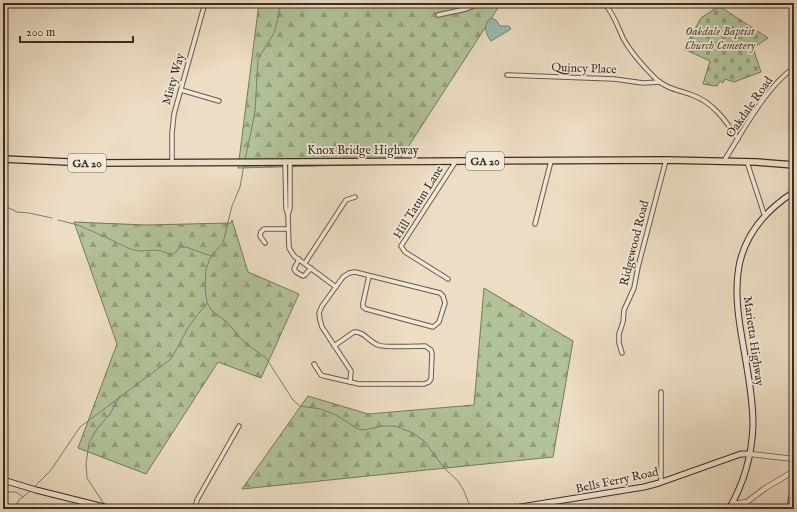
<svg xmlns="http://www.w3.org/2000/svg" width="797" height="512" viewBox="0 0 797 512" font-family="'IM FELL English',serif">
  <style>
    .forest { fill: url(#forest-firs); stroke: #767860 }
    .cemetery { fill: url(#cemetery-stones); stroke: #767860 }
    .water { fill: #99bcb0; stroke: #738379 }
    .lines { fill: none; stroke-linecap: round; stroke-linejoin: round }
    .stream { stroke: #738379; stroke-width: 1 }
    .minor-casing { stroke: #66594e; stroke-width: 5.5 }
    .tertiary-casing { stroke: #66594e; stroke-width: 6 }
    .secondary-casing { stroke: #3a2d27; stroke-width: 7 }
    .primary-casing { stroke: #3a2d27; stroke-width: 8 }
    .minor { stroke: #f3e9d9; stroke-width: 3.5 }
    .tertiary { stroke: #f3e9d9; stroke-width: 4.5 }
    .secondary { stroke: #f3e9d9; stroke-width: 5 }
    .primary { stroke: #ecddc4; stroke-width: 5.5 }
    .labels { text-anchor: middle; stroke-width: 3.5; stroke-linejoin: round; paint-order: stroke }
    .shield { fill: #f3e9d9; stroke: #72655c; stroke-width: 1 }
    .shield-label { font-size: 11px; font-weight: bold; fill: #3a2d27 }
    .park-label { font-size: 12px; font-style: italic; fill: #524b3e; stroke: #f3e9d9 }
    .street-label { font-size: 12px; fill: #3a2d27; stroke: #f3e9d9 }
  </style>
  <defs>
    <pattern id="forest-firs" width="22" height="20" patternUnits="userSpaceOnUse"><rect width="22" height="20" fill="#b2c299"/><path d="M5 1l3.5 6h-7zM16 11l3.5 6h-7z" fill="#929e7d"/></pattern>
    <pattern id="cemetery-stones" width="16" height="16" patternUnits="userSpaceOnUse"><rect width="16" height="16" fill="#b2c299"/><path d="M2 7V4a2 2 0 0 1 4 0v3zM10 15v-3a2 2 0 0 1 4 0v3z" fill="#929e7d"/></pattern>
  </defs>
  <rect width="100%" height="100%" fill="#ecddc4"/>
  <filter id="stains"><feTurbulence type="fractalNoise" baseFrequency=".005" numOctaves="4"/><feColorMatrix values="0 0 0 0 .2 0 0 0 0 .09 0 0 0 0 .02 0 0 0 .5 -.17"/></filter>
  <radialGradient id="worn" r=".72"><stop offset=".6" stop-color="#630" stop-opacity="0"/><stop offset="1" stop-color="#630" stop-opacity=".3"/></radialGradient>
  <g class="forest">
    <path d="M259,3H501L397,164L238,168Z"/>
    <path d="M232,220L248,272L299,294L261,378L218,362L146,474L78,448L117,344L74,222L146,225L231,223Z"/>
    <path d="M484,288L573,341L553,457L242,489L308,396L368,414L474,405Z"/>
  </g>
  <path class="cemetery" d="M719,6L768,38L753,48L761,72L734,82L725,79L723,83L720,81L717,86L715,85V86L703,84L710,61L684,49L701,18Z"/>
  <path class="water" d="M491,18L496,20L500,26H509L511,29L491,41C486,35 482,24 491,18Z"/>
  <g class="lines">
    <g class="stream">
      <path d="M775,3L777,6"/>
      <path d="M245,160L255,112L258,59L274,33L278,18L280,3"/>
      <path d="M244,165L240,187L232,206L223,243L211,256L206,269L205,287L207,303L212,311L227,322L244,342L266,358L293,400L300,406L321,409L336,415L358,429L364,430L383,426H395L413,433L425,442L444,468L458,481L464,491L471,509"/>
      <path d="M3,205L17,212L29,213L52,218"/>
      <path d="M58,220L78,225L103,236L130,249L140,251L155,250L162,251L171,255L176,252L180,247H186L211,256"/>
      <path d="M35,486L51,470L80,427L171,359L189,326L206,304"/>
      <path d="M3,492H16L23,497"/>
      <path d="M104,504L87,478L86,464L89,443L97,429L110,414L120,396"/>
      <path d="M14,509L19,500L29,492"/>
    </g>
    <g class="minor-casing">
      <g id="minor">
        <path d="M604,3C614,14 617,25 623,38C631,53 644,67 656,79C667,89 679,90 692,95C713,102 726,121 738,139"/>
        <path d="M438,15L466,9L481,3"/>
        <path d="M507,75L614,79L643,83L660,82"/>
        <path d="M181,90L219,101"/>
        <path d="M724,161C741,134 767,85 794,68"/>
        <path d="M172,162V133L174,114L205,3"/>
        <path d="M285,162L286,209L288,215"/>
        <path d="M290,162V208L288,215L289,248L294,256L336,287"/>
        <path d="M747,162L765,217"/>
        <path d="M535,224L551,161"/>
        <path d="M265,243L260,236L261,232L264,229H288"/>
        <path d="M299,259L294,269L296,272L303,276L305,275L311,268"/>
        <path d="M305,263L346,200L355,197"/>
        <path d="M448,279L405,252L401,246L456,161"/>
        <path d="M622,353L619,343V334L623,322L624,310L634,288L638,267L666,160"/>
        <path d="M314,364L321,375L324,376L359,384H424L429,382L431,379L432,354L431,350L425,346C416,346 383,348 378,345C369,342 364,331 354,332L334,346"/>
        <path d="M350,382L351,371L322,327L320,320L319,313L322,306L343,277L349,273L355,272L440,293L443,296L445,303L439,322L433,327L366,309L363,307V303L369,276"/>
        <path d="M661,392V482"/>
        <path d="M195,509L197,500L239,426"/>
        <path d="M789,509L792,491L794,485"/>
      </g>
    </g>
    <g class="tertiary-casing">
      <g id="tertiary">
        <path d="M750,454L794,459"/>
        <path d="M732,504L747,502L764,489L794,471"/>
      </g>
    </g>
    <g class="secondary-casing">
      <g id="secondary">
        <path d="M3,480L36,490L112,509"/>
        <path d="M508,509L644,487L659,483L735,456L741,454H750"/>
        <path d="M729,509C744,483 752,456 753,425C753,337 697,254 794,192"/>
      </g>
    </g>
    <g class="primary-casing">
      <path id="primary" d="M3,159L90,163L666,160L756,162L794,165"/>
    </g>
    <use href="#minor" class="minor"/>
    <use href="#tertiary" class="tertiary"/>
    <use href="#secondary" class="secondary"/>
    <use href="#primary" class="primary"/>
  </g>
  <g class="labels">
    <g class="shield">
      <rect x="466" y="152" width="38" height="18" rx="3"/>
      <rect x="68" y="154" width="38" height="18" rx="3"/>
    </g>
    <g class="shield-label">
      <text x="485" y="165">GA 20</text>
      <text x="87" y="167">GA 20</text>
    </g>
    <g class="park-label">
      <text x="720" y="35">Oakdale Baptist<tspan x="720" dy="14">Church Cemetery</tspan></text>
    </g>
    <g class="street-label">
      <text transform="translate(584 68) rotate(2)" y="4">Quincy Place</text>
      <text transform="translate(173 79) rotate(-74)" y="4">Misty Way</text>
      <text transform="translate(749 107) rotate(-55)" y="4">Oakdale Road</text>
      <text x="363" y="154">Knox Bridge Highway</text>
      <text transform="translate(418 202) rotate(-58)" y="4">Hill Tatum Lane</text>
      <text transform="translate(634 243) rotate(-76)" y="4">Ridgewood Road</text>
      <text transform="translate(754 341) rotate(82)" y="4">Marietta Highway</text>
      <text transform="translate(617 480) rotate(-12)" y="4">Bells Ferry Road</text>
    </g>
  </g>
  <rect width="797" height="512" fill="none" stroke="#ecddc4" stroke-width="16"/>
  <rect x="4" y="4" width="789" height="504" fill="none" stroke="#3a2d27" stroke-width="2"/>
  <rect x="8" y="8" width="781" height="496" fill="none" stroke="#3a2d27"/>
  <path d="M20 36v6h113v-6" fill="none" stroke="#3a2d27" stroke-width="2"/>
  <text x="26" y="36" font-size="12" fill="#3a2d27" stroke="#f3e9d9" stroke-width="3" paint-order="stroke">200 m</text>
  <rect width="100%" height="100%" filter="url(#stains)"/>
  <rect width="100%" height="100%" fill="url(#worn)"/>
</svg>
